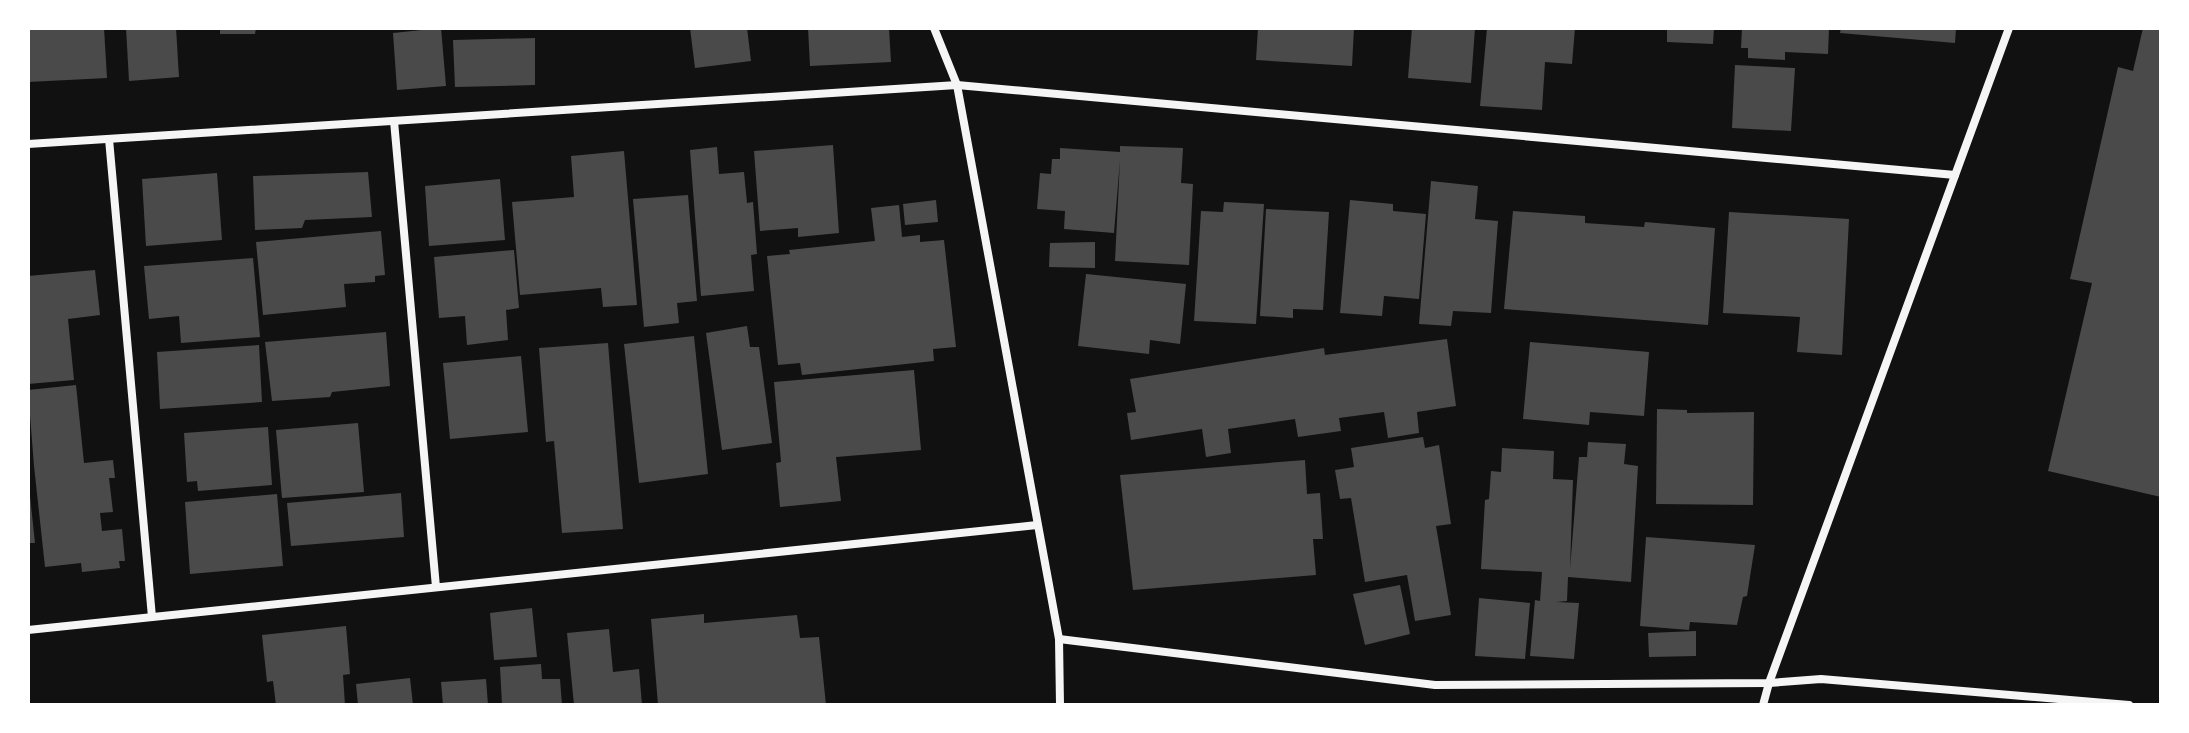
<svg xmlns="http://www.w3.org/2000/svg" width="2189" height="733" viewBox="0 0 2189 733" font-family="'Nunito Sans',sans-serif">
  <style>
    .building { fill: #4a4a4a }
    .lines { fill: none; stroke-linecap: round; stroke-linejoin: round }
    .minor { stroke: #f5f5f5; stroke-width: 8 }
  </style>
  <rect width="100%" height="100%" fill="#111"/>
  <g class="building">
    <path d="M28,28H104L107,78L28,82Z"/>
    <path d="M126,28H176L179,77L129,81Z"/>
    <path d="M220,28H256L255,34H220Z"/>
    <path d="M441,28L446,86L397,90L393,33Z"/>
    <path d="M690,28H747L751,61L695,68Z"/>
    <path d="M808,28H889L891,62L810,66Z"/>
    <path d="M1258,28H1354L1352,66L1256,60Z"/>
    <path d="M1412,28H1475L1471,83L1408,78Z"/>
    <path d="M1487,28H1575L1572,64L1545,62L1542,110L1480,106Z"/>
    <path d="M1667,28H1714L1713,44L1667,42Z"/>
    <path d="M1742,28H1829L1828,54L1785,52V60L1748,58V48H1741Z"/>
    <path d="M1841,28H1956L1955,43L1840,33Z"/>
    <path d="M2143,28H2161V497L2048,471L2092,283L2070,279L2118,67L2133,71Z"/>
    <path d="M535,38V85L455,87L453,40Z"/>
    <path d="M1735,65L1795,68L1791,131L1732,128Z"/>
    <path d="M833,145L839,233L798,237V228L760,231L754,151Z"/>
    <path d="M1120,146L1183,148L1181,183L1193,184L1189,265L1115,261L1120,160L1114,233L1064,229L1065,211L1037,209L1040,173L1051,174L1052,159H1060V148L1120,152Z"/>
    <path d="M717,147L719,174L744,172L747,203L753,202L757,254L751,255L754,291L701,296L690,150Z"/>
    <path d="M624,151L637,305L603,307L601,288L520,295L512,202L574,197L571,156Z"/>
    <path d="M368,172L372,217L305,220L302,228L255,230L253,176Z"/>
    <path d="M217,173L222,240L146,246L142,179Z"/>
    <path d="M500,179L505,240L429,246L425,186Z"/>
    <path d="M1431,181L1478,186L1475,219L1498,221L1491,313L1453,311L1451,326L1419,324Z"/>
    <path d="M688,195L697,301L677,303L679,323L644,327L633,199Z"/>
    <path d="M936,200L938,222L905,225L903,204Z"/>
    <path d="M1350,200L1393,204V211L1426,214L1419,299L1384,296L1382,316L1340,313Z"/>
    <path d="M1224,202L1264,204L1256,324L1194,321L1201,211L1223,212Z"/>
    <path d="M899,205L902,237L920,235V242L944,240L956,347L933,349L934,361L802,375L800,363L778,365L767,256L790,254L789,250L875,241L871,208Z"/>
    <path d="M1266,209L1329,212L1323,310L1293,309V318L1260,316Z"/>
    <path d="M1513,211L1585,216V223L1644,227L1645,222L1715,228L1708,325L1504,309Z"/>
    <path d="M1729,212L1849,219L1842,355L1797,352L1800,317L1723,313Z"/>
    <path d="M381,231L385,275L375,276V282L344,284L346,307L263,315L256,242Z"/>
    <path d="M1095,242V268L1049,267L1050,243Z"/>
    <path d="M514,250L519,308L506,310L508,340L467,345L465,316L439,318L434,257Z"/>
    <path d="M253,258L260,337L181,343L179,316L149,319L144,266Z"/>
    <path d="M95,270L100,315L68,319L74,380L28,384V276Z"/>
    <path d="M1086,274L1186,284L1180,344L1150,340L1149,354L1078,346Z"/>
    <path d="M747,326L750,347H759L772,443L722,450L706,333Z"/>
    <path d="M386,332L390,386L332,392L330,397L272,401L265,342Z"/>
    <path d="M694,336L708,474L639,483L624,344Z"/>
    <path d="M1447,339L1456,406L1417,412L1419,433L1388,438L1384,412L1339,418L1341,431L1298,437L1295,419L1228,429L1231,453L1206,457L1202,429L1131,440L1127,413L1136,412L1130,379L1324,348L1325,355Z"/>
    <path d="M1530,342L1649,352L1644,416L1590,412L1589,425L1523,419Z"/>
    <path d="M608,343L623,529L562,533L554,441L546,442L539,348Z"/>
    <path d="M259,345L262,402L160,409L157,352Z"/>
    <path d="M521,356L528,432L450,439L443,363Z"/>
    <path d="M914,370L921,450L836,457L841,501L780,507L776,463L781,462L774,382Z"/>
    <path d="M76,385L84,463L113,460L115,478H109L113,512L100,513L102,531L122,529L125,561H119L120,568L82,572L81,563L45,567L34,466L28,390Z"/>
    <path d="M1657,409L1687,410V413L1754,412L1753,505L1656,504Z"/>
    <path d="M358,423L364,492L282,498L276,430Z"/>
    <path d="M268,427L272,485L198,491L197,481L187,482L184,433Z"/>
    <path d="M1423,437L1425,448L1439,445L1451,524L1436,526L1451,615L1415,621L1407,575L1365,582L1351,498L1340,499L1335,470L1354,467L1351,448Z"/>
    <path d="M1588,442L1626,444L1624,464L1638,466L1631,582L1568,577L1567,601L1556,602L1579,603L1574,659L1530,656L1535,600L1540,601L1542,572L1481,569L1485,500L1489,499L1491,471L1501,472L1502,448L1554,451L1553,479L1573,480L1570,569L1579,457H1587Z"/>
    <path d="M1305,460L1307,494L1320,493L1323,539H1313L1316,575L1133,590L1120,475Z"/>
    <path d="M401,493L404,537L291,546L287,503Z"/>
    <path d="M277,494L283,566L190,574L185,502Z"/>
    <path d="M28,496H30L35,543H28Z"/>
    <path d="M1646,537L1755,545L1747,596L1743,597L1737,625L1690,622L1689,630L1640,626Z"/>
    <path d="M1400,585L1410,634L1365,645L1353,594Z"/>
    <path d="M1479,598L1530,603L1525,659L1475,656Z"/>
    <path d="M532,608L537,657L494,660L490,613Z"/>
    <path d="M704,614V623L797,615L800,638L819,637L826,705H658L651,619Z"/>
    <path d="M346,626L350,674L343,675L345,705H276L273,681L267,682L262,635Z"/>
    <path d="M609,629L613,672L639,669L642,705H574L567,633Z"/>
    <path d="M1696,631V656L1649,657L1648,633Z"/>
    <path d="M541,664L542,679H560L562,705H502L500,667Z"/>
    <path d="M410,678L413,705H358L356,684Z"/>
    <path d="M486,679L488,705H443L441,682Z"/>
  </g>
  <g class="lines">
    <g class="minor">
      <path d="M934,28L957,85L1059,639L1060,705"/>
      <path d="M394,121L436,587"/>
      <path d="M109,139L152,617"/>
      <path d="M28,144L957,85L1955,175"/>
      <path d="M28,630L1037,525"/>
      <path d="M1059,639L1435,685L1769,683L1821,679L2129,705"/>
      <path d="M1763,705L1769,683L2009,28"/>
    </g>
  </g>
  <rect width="2189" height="733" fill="none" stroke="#ffffff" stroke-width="60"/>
</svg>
